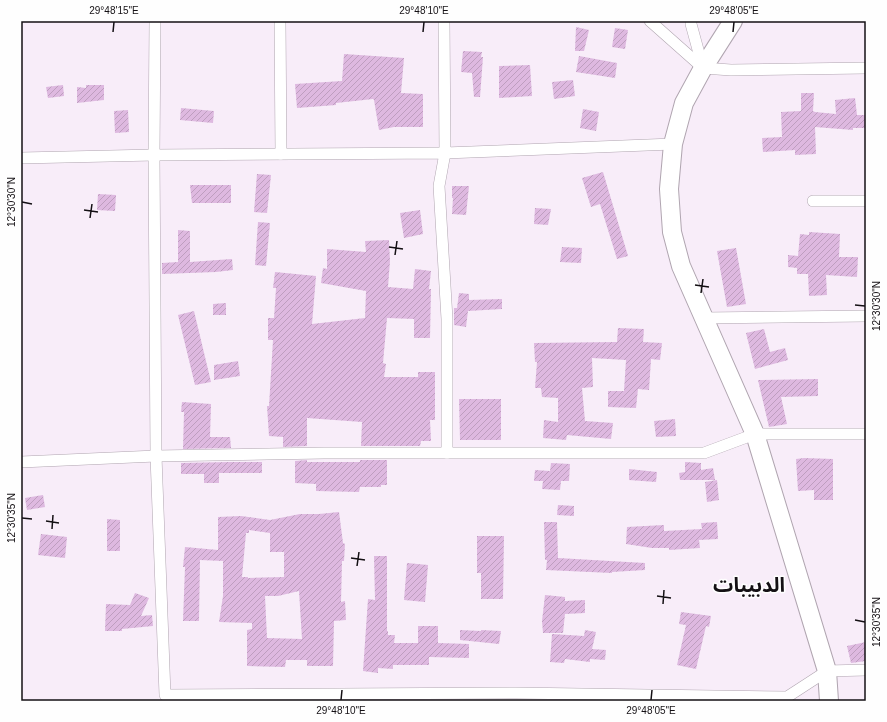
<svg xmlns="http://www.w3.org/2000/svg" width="887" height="722" viewBox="0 0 887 722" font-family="Arial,'Noto Sans Arabic',sans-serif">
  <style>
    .building { fill: url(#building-hatch); fill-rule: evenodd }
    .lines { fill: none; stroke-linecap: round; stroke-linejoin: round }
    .street-casing { stroke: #b0a5b0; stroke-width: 12 }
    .primary-casing { stroke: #b0a5b0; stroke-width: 20 }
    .street { stroke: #fff; stroke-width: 11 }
    .primary { stroke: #fff; stroke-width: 18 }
    .ticks { fill: none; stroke: #141014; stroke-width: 1.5 }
    .labels { text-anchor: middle; stroke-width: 3; stroke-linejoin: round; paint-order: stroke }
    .town-label { font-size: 20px; font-weight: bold; fill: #141014; stroke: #fefefe }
    .neatline { fill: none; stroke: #141014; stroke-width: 1.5 }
    .ticks-label { font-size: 10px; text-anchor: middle; fill: #141014 }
  </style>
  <defs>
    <pattern id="building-hatch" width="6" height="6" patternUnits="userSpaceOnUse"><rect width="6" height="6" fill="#deb9e0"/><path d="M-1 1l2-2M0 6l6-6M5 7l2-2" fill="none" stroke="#be9ebf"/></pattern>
  </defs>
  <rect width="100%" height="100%" fill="#f8edf9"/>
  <g class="building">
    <path d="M576,27L589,30L584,51H575Z"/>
    <path d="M615,28L628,30L625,49L612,47Z"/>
    <path d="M463,51L482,52L481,57H483L480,97H474L472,73L461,72Z"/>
    <path d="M344,54L404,58L401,93L423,94V127H394L379,130L374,100L373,99L336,103V105L297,108L295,84L342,81Z"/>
    <path d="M579,56L617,63L615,78L576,72Z"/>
    <path d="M530,65L532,96L499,98V66Z"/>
    <path d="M573,80L575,96L554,99L552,82Z"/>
    <path d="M63,85L64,96L48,98L46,87Z"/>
    <path d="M86,85H104V100L77,103V87L86,88Z"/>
    <path d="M801,93H814L813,111L815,112L836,114L835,100L855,98L857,115H866V128H853V130L815,127L816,154L795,155V150L763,152L762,138L782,137L781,112L801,111Z"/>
    <path d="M181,108L214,111L213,123L180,120Z"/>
    <path d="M583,109L599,112L596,131L580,128Z"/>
    <path d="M128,110L129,132L115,133L114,111Z"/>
    <path d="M603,172L628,256L617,259L600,204L591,207L582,178Z"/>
    <path d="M257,174L271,175L267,213L254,212Z"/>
    <path d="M190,185H231V203H192Z"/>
    <path d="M452,186H469L466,215L452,214L453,198H452Z"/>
    <path d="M98,194L116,195L115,211L97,210Z"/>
    <path d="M535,208L551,209L548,225L534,224Z"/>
    <path d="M420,210L423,234L404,238L400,213Z"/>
    <path d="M258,222L270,223L266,266L255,265Z"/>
    <path d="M178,230L190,231V262L232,259L233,270L216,272L162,274V263L178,262Z"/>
    <path d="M809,232L840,234L839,257H858L857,277L826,275L827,295L809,296L808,274H797V268L788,267V255L798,256L800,234L809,235Z"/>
    <path d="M389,240L390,261L388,287L413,289L415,269L431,271L429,289H431L430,338H414V319L387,318L383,363L386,364L384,377H418V372H435V420H430L431,441H421L420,446H361L362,422L307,418V446L283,447V437L269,436L267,406H269L273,340H268V318H274L276,288H273L275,272L316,276L312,324L365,318L366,291L321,283L323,268L327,269V249L366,252L365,241Z"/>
    <path d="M562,247L582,248L581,263L560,262Z"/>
    <path d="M736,248L746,304L727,307L717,251Z"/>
    <path d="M459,293L469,294V300L502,299V309L468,311L466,327L454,325V308H457Z"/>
    <path d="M226,303V315H213V304Z"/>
    <path d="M194,311L211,382L195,385L178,315Z"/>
    <path d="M618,328L644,329L643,342L662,343L660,360L651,359L649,390L638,389L636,408L608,407V391H624L626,360L592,358L593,387L582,388L585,421L613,423L611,439L567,435L566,440L543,438L544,420L558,422V398L542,397L541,388H535L537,362H535L534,343L617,342Z"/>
    <path d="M764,329L770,352L785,348L788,360L755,369L746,333Z"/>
    <path d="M238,361L240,376L214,380V365Z"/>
    <path d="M818,379V396L781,397L787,424L769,427L758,380Z"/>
    <path d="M459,399H501V440H460Z"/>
    <path d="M182,402L211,404L210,437H230L231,448L183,449L184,412H181Z"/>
    <path d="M675,419L676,436L656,437L654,421Z"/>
    <path d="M804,458L833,459V500H814V490L798,491L796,459Z"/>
    <path d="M307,460V462H360V460H387V485H381V487H360L359,492L316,491V484L295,483V461Z"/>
    <path d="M231,462H262V473H219V483H204V474H181V463Z"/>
    <path d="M685,462L701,463V470L713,468L715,480H680L679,473L685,472Z"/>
    <path d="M551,463L570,464L569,481H561L560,490L542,489L543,481H534L535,470L550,471Z"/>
    <path d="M629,469L657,472L656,482L629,480Z"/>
    <path d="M717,480L719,500L707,502L705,482Z"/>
    <path d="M43,495L45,507L27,510L25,498Z"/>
    <path d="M558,505L574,506V516L557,515Z"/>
    <path d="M339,512L343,543L345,544L344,561H342L341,602L345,601L346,620L334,621L333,666H307V660H286L285,667L247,666V630L252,629V623L219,622L223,596V561L200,560L199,621H183L185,567H183L185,547L218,550V517L241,516L270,520L300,514H319ZM249,530L270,533V552H284V577L248,578V577H242L246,533H249ZM299,591L302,639L267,638L265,596H278Z"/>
    <path d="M107,519L120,520V551H107Z"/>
    <path d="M544,522H557L558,558L645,563V570L612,572V573L546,570L547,560H545Z"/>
    <path d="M717,522L718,539L699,540L700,548L669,550V548H652L626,544L627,527L664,525V531L702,529L701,523Z"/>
    <path d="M41,534L67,537L65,558L38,555Z"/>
    <path d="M477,536H504L503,599H481V573H477Z"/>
    <path d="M374,556H387V631H388V635H395L394,643H418V626H438V643L469,644V658L429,657V665H393V669L378,668V673L363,671L368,599L375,600Z"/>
    <path d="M407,563L428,565L425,602L404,600Z"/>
    <path d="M135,593L149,598L141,616L152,615L153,626L122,629V631H105L106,604L130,605Z"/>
    <path d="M545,595L565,597V601L585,600V613L565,614L563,633H543L542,621Z"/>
    <path d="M681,612L711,616L709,627L706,626L696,669L677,665L686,625L679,624Z"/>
    <path d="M460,630L481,631V630L501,631L499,644L460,640Z"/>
    <path d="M585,630L596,632L592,649L606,650L605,660L590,659V662L565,659L564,663L550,662L552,634L584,636Z"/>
    <path d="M866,642V661L851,663L847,646Z"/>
  </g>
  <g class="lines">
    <g class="street-casing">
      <g id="street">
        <path d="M155,21L154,155L156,456L165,695L516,693L787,697L827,671L866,670"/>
        <path d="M280,21L281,154"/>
        <path d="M444,21L445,153L673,144"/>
        <path d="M650,21L703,68L731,70L866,68"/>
        <path d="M691,21V24L703,68"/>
        <path d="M21,158L154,155L445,153L439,186L447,319V453"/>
        <path d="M813,201H866"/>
        <path d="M704,318L866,316"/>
        <path d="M21,462L156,456L324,453H704L755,434H866"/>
      </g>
    </g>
    <g class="primary-casing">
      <path id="primary" d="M733,21L703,68L684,103L673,144L669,189L672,232L681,266L755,434L827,671L829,701"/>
    </g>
    <use href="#street" class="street"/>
    <use href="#primary" class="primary"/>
  </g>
  <path class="ticks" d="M113,32L114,22M423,32L424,22M733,32L734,22M22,202L32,204M84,210L98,212M90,218L92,204M389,247L403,249M395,255L397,241M695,285L709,287M701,293L703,279M855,305L865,306M22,518L32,519M46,521L59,523M52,529L53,515M351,558L365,560M357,566L359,552M657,596L671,598M663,604L664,590M855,620L865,622M341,700L342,690M651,700L652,690"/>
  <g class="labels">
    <g class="town-label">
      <text x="749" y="592">الدبيبات</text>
    </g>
  </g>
  <rect width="887" height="722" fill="none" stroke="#fefefe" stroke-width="44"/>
  <rect x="22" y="22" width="843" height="678" class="neatline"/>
  <g class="ticks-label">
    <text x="114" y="14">29°48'15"E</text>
    <text x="424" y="14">29°48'10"E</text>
    <text x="734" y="14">29°48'05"E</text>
    <text transform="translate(11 202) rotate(-90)" y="4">12°30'30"N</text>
    <text transform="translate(876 306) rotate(-90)" y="4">12°30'30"N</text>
    <text transform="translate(11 518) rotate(-90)" y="4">12°30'35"N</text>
    <text transform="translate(876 622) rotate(-90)" y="4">12°30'35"N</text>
    <text x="341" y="714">29°48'10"E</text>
    <text x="651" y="714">29°48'05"E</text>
  </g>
</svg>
